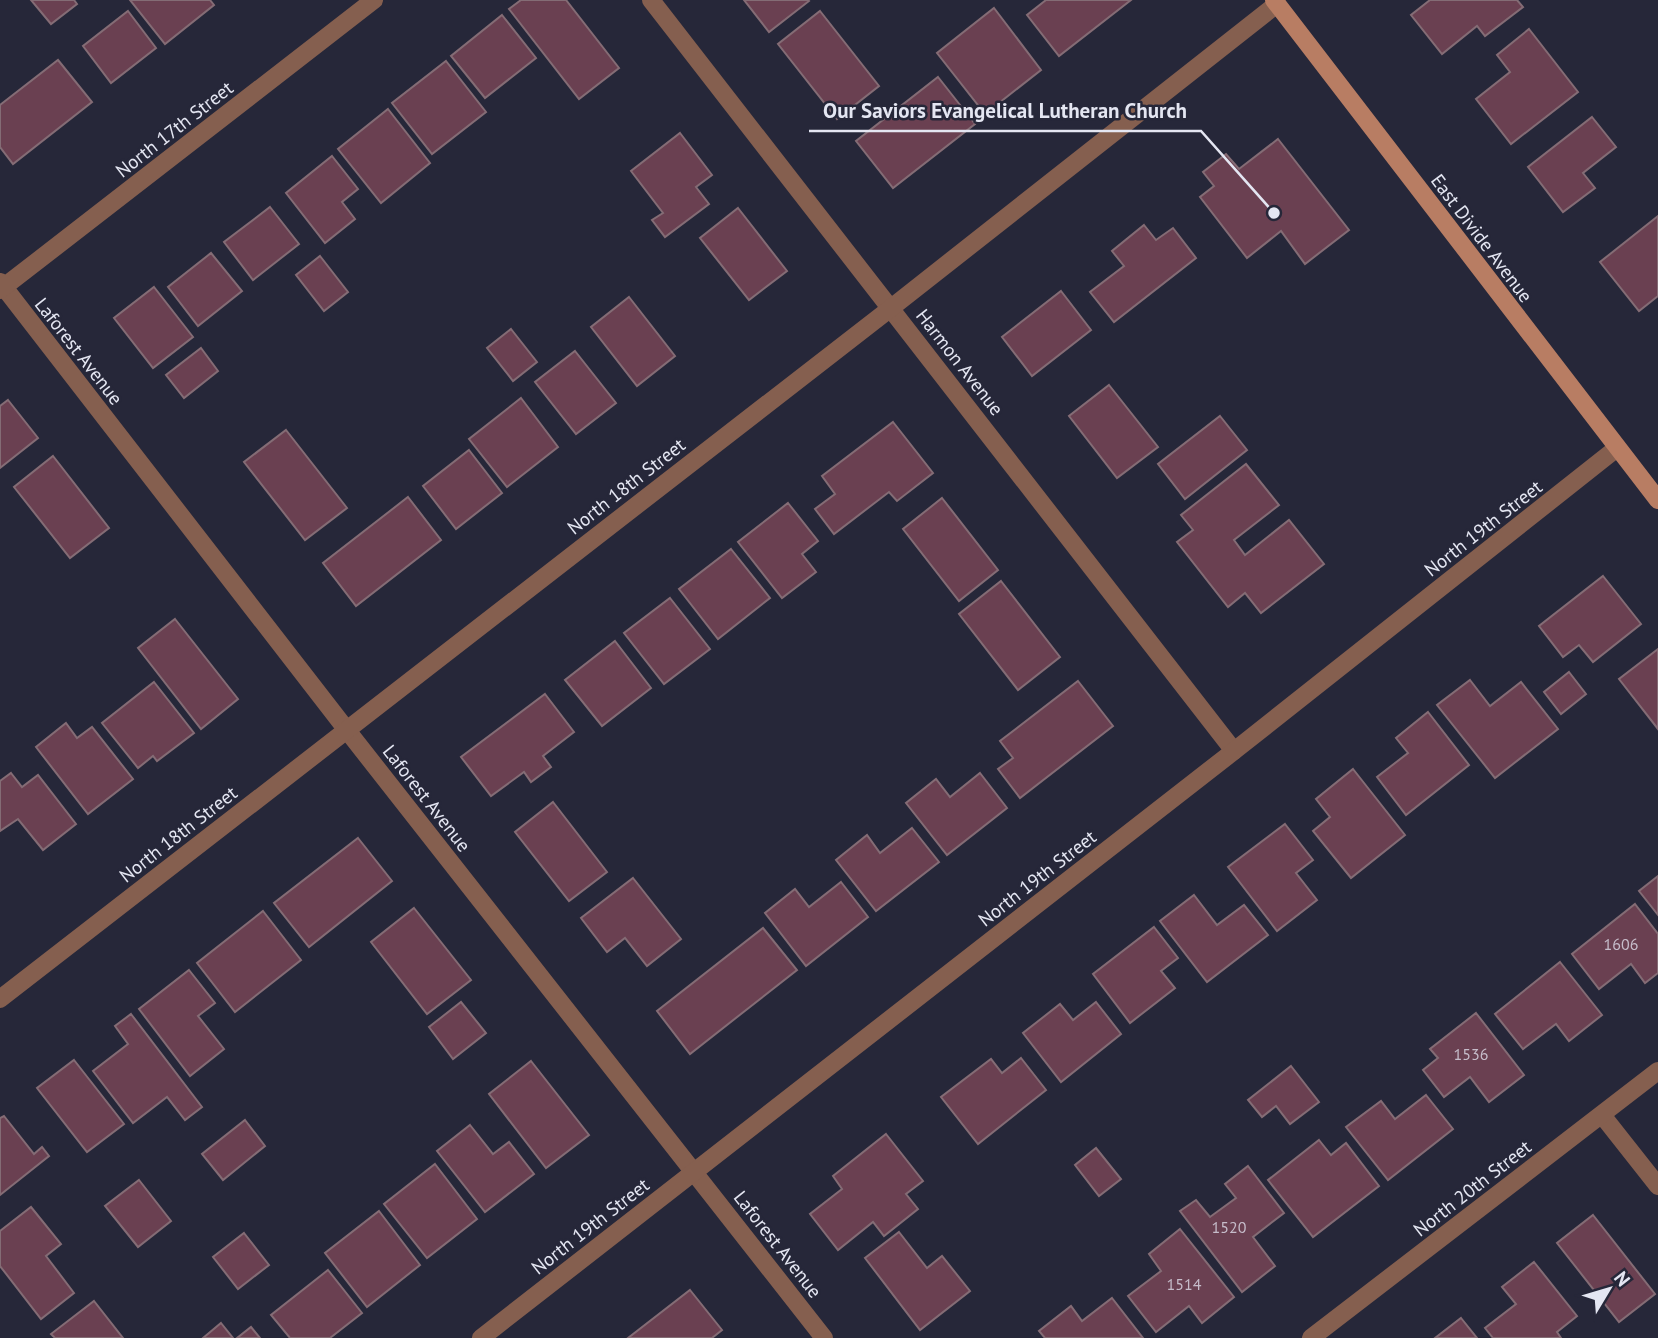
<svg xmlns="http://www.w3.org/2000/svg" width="1658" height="1338" viewBox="0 0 1658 1338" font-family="'PT Sans',sans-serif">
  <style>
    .building { fill: #6a4051; stroke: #846c75; stroke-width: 2 }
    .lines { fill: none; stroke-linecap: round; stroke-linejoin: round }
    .street { stroke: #855f4f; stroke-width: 18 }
    .secondary { stroke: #b87d63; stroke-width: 18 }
    .labels { text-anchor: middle; stroke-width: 5; stroke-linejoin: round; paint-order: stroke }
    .number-label { font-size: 16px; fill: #c6bcca }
    .street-label { font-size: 19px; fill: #e4e6f2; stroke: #262739 }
    .leader { fill: none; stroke: #e4e6f2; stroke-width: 2.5 }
    .callout-dot { fill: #e4e6f2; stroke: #262739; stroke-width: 2.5 }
    .callout-label { font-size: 21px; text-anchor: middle; font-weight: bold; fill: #e4e6f2; stroke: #262739; stroke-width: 5; stroke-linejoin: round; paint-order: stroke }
  </style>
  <rect width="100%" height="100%" fill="#262739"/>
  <g class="building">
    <path d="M31,0H74L77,4L51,24Z"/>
    <path d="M130,0H210L214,5L165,44Z"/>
    <path d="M521,0H566L619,68L579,99L509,9Z"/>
    <path d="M744,0H808L809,1L769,32Z"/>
    <path d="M1046,0H1131L1059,56L1027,15Z"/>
    <path d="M1430,0H1517L1523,7L1485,36L1477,26L1442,54L1411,15Z"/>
    <path d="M994,8L1041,70L985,114L937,53Z"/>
    <path d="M128,11L156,48L111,83L83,46Z"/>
    <path d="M820,11L879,86L837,119L778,44Z"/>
    <path d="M502,15L536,58L485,98L451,56Z"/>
    <path d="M1529,29L1578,92L1511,144L1476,99L1510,72L1497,55Z"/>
    <path d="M58,60L92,102L13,164L0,147V105Z"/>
    <path d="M446,61L486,112L432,154L392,103Z"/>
    <path d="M938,77L975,124L893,188L856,141Z"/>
    <path d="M388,109L430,163L381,203L338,149Z"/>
    <path d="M1592,117L1616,147L1583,173L1595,188L1563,212L1528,167Z"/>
    <path d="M680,133L712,175L696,187L709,204L665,237L652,220L663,213L631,171Z"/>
    <path d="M1278,139L1349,230L1305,264L1281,231L1247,258L1200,197L1214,186L1203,172L1226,154L1239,169Z"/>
    <path d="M332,156L358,189L342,202L355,219L325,243L286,193Z"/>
    <path d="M270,207L299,244L253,280L224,242Z"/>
    <path d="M738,208L787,271L749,300L700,238Z"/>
    <path d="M1658,216V296L1639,311L1600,262Z"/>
    <path d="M1144,225L1156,240L1173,228L1196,258L1114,322L1090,292L1124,266L1112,251Z"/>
    <path d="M211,253L242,291L198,326L168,287Z"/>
    <path d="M320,256L348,292L324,311L296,275Z"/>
    <path d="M154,287L193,337L153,368L114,318Z"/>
    <path d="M1061,291L1091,330L1032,376L1002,337Z"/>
    <path d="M629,297L675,356L637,386L591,327Z"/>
    <path d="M511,329L537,362L513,381L487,348Z"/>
    <path d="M201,348L218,371L184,398L166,375Z"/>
    <path d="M575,351L616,403L576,434L535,382Z"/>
    <path d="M1109,385L1158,447L1117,478L1069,416Z"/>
    <path d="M521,398L558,447L507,487L469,439Z"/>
    <path d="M8,400L38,438L0,468V406Z"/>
    <path d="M1220,416L1247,450L1185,499L1158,464Z"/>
    <path d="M893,422L933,473L897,501L889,492L834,534L815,509L835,494L822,476Z"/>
    <path d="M286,430L347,508L305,540L244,462Z"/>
    <path d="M469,450L502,493L456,529L423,486Z"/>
    <path d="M53,456L109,528L70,558L14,487Z"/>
    <path d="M1246,464L1279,505L1234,540L1245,555L1289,520L1324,564L1261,613L1245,593L1228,607L1177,542L1193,530L1181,515Z"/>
    <path d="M408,497L441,540L356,606L323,563Z"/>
    <path d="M942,498L998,570L959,601L903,529Z"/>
    <path d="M788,503L818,541L802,554L816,572L782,598L738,542Z"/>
    <path d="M731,549L770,598L718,639L679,589Z"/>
    <path d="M1603,576L1641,624L1593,662L1579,645L1563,657L1539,626Z"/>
    <path d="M1001,581L1060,657L1018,690L959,614Z"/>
    <path d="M670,598L710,649L664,684L624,633Z"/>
    <path d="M175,619L238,699L201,729L138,648Z"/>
    <path d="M615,641L651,688L602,726L565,680Z"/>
    <path d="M1658,649V729L1619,679Z"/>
    <path d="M1569,672L1586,694L1561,714L1544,692Z"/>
    <path d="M1470,680L1490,706L1521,682L1558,729L1495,778L1437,705Z"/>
    <path d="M1078,681L1113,726L1020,798L998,769L1013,758L1000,741Z"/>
    <path d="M154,682L194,733L157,761L153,756L138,768L102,723Z"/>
    <path d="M545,694L574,732L543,756L551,767L531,782L524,772L491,796L461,757Z"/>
    <path d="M1428,712L1469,765L1406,815L1377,777L1408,753L1396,738Z"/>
    <path d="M66,723L77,738L92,727L133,779L88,814L36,747Z"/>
    <path d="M1353,769L1405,835L1351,878L1313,831L1330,817L1316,799Z"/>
    <path d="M11,773L22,787L38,775L76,824L43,850L18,819L0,831V781Z"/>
    <path d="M980,773L1007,808L947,855L906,803L936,779L950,797Z"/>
    <path d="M553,802L607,872L569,901L515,832Z"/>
    <path d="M1285,824L1313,860L1296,873L1317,900L1277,931L1228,867Z"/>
    <path d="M912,828L939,862L876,911L836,860L867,835L880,853Z"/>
    <path d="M358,838L392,881L309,947L274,903Z"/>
    <path d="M1658,876V915L1639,891Z"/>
    <path d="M633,878L681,939L647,966L625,938L607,952L581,918Z"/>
    <path d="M841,882L868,917L806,966L765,913L795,889L809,907Z"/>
    <path d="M1194,895L1217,925L1244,905L1268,935L1207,982L1160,921Z"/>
    <path d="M1635,904L1658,934V973L1645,983L1631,964L1599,989L1572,954Z"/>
    <path d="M414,908L471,980L427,1014L371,942Z"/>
    <path d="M263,911L301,960L235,1012L197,963Z"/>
    <path d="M1154,927L1178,958L1161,971L1175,988L1130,1023L1093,974Z"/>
    <path d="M763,928L797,970L690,1054L657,1011Z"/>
    <path d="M1560,962L1602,1015L1569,1041L1556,1024L1523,1049L1495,1014Z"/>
    <path d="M189,970L215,1003L198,1016L224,1049L190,1076L139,1009Z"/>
    <path d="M461,1002L486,1033L453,1059L429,1027Z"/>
    <path d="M1096,1002L1121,1034L1061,1082L1023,1033L1060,1004L1073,1020Z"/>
    <path d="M1476,1013L1524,1075L1489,1102L1470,1077L1444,1097L1423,1070L1438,1058L1430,1049Z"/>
    <path d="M131,1014L202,1107L185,1120L167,1097L133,1123L93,1071L128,1044L115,1026Z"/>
    <path d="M1021,1058L1046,1090L978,1144L941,1097L991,1059L1002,1073Z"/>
    <path d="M74,1060L124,1124L87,1152L37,1088Z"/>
    <path d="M531,1061L589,1135L546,1168L489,1094Z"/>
    <path d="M1291,1066L1319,1102L1290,1124L1276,1106L1262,1117L1248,1100Z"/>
    <path d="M1426,1095L1453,1129L1388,1180L1346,1127L1381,1101L1395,1119Z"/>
    <path d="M4,1116L34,1154L42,1147L49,1156L0,1195V1118Z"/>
    <path d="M245,1120L265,1146L223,1180L202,1154Z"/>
    <path d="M470,1125L493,1154L509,1142L534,1174L485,1212L437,1151Z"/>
    <path d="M886,1134L923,1181L906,1194L918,1209L884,1236L873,1222L838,1250L810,1214L842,1189L833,1176Z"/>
    <path d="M1319,1140L1331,1155L1346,1143L1379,1186L1313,1237L1268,1180Z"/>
    <path d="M1096,1148L1121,1179L1099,1196L1075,1165Z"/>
    <path d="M435,1164L477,1219L427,1258L384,1204Z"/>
    <path d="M1248,1166L1284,1213L1253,1237L1275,1266L1242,1292L1180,1211L1196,1200L1210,1217L1236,1198L1225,1184Z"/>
    <path d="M139,1180L171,1221L138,1247L105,1206Z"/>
    <path d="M31,1207L61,1244L46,1256L74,1293L41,1319L0,1266V1231Z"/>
    <path d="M379,1211L420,1265L367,1307L325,1253Z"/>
    <path d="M1593,1215L1655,1294L1619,1322L1557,1243Z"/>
    <path d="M1180,1229L1234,1297L1202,1323L1189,1306L1156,1332L1128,1296L1161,1271L1149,1254Z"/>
    <path d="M899,1232L927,1268L942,1256L970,1291L920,1330L865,1258Z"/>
    <path d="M244,1233L269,1265L238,1289L213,1257Z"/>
    <path d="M1534,1262L1577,1316L1557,1332L1561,1338H1493L1485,1328L1516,1304L1502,1287Z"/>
    <path d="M328,1270L362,1313L330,1338H290L271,1315Z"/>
    <path d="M690,1290L722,1330L712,1338H628Z"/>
    <path d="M1112,1298L1143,1338H1045L1039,1331L1071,1306L1082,1321Z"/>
    <path d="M94,1301L123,1338H55L51,1334Z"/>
    <path d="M1461,1318L1477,1338H1435Z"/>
    <path d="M221,1323L233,1338H203Z"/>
    <path d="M251,1327L260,1338H237Z"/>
  </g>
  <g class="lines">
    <g class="street">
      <path d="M651,0L1234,751"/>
      <path d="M0,282L346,729L824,1338"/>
      <path d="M0,290L374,0"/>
      <path d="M0,999L891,308L1277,4"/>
      <path d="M1602,1115L1658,1186"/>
      <path d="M481,1338L1234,751L1617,448"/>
      <path d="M1311,1338L1658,1071"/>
    </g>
    <path class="secondary" d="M1274,0L1658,500"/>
  </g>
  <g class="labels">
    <g class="number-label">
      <text x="1621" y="950">1606</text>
      <text x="1471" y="1060">1536</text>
      <text x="1229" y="1233">1520</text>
      <text x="1184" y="1290">1514</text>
    </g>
    <g class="street-label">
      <text transform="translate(174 129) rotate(-38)" y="7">North 17th Street</text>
      <text transform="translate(1482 238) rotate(53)" y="7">East Divide Avenue</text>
      <text transform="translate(79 351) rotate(52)" y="7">Laforest Avenue</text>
      <text transform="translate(960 362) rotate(52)" y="7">Harmon Avenue</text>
      <text transform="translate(626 486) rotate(-38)" y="7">North 18th Street</text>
      <text transform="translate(1483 528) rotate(-38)" y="7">North 19th Street</text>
      <text transform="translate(427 798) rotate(52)" y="7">Laforest Avenue</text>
      <text transform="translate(178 834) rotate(-38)" y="7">North 18th Street</text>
      <text transform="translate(1037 878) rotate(-38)" y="7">North 19th Street</text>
      <text transform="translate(1472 1188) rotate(-38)" y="7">North 20th Street</text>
      <text transform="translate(590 1226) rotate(-38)" y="7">North 19th Street</text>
      <text transform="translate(778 1244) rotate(52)" y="7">Laforest Avenue</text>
    </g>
  </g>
  <path class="leader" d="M1274 213L1201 131H809"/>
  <circle class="callout-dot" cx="1274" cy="213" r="7"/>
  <g class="callout-label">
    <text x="1005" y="118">Our Saviors Evangelical Lutheran Church</text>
  </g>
  <g transform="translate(1609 1289) rotate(52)" stroke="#262739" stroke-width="5" paint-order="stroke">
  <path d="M0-5L12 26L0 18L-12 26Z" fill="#e4e6f2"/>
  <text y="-10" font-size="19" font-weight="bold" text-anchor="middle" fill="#e4e6f2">N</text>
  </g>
</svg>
